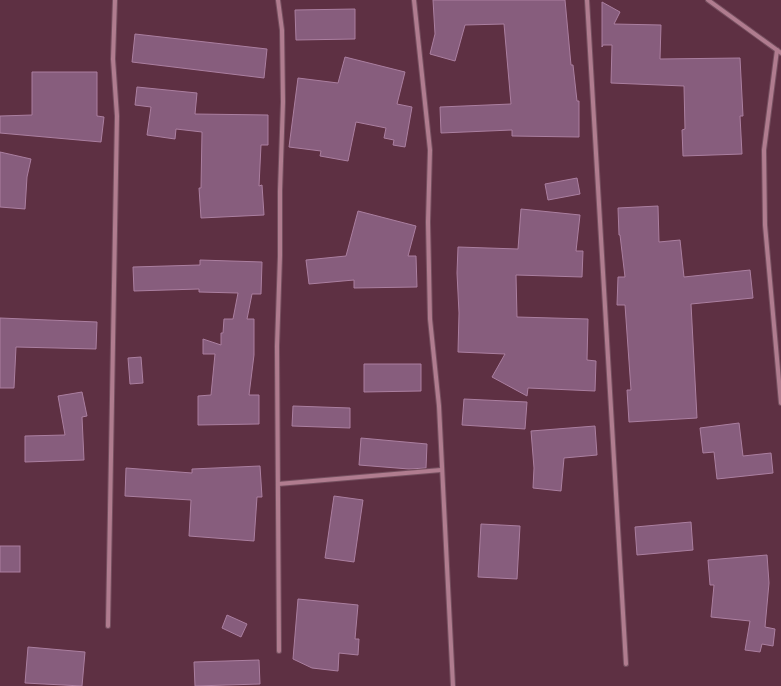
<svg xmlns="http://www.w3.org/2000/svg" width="781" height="686" viewBox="0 0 781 686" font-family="Lato,sans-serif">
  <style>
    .building { fill: #875d7d; stroke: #ab7fa0 }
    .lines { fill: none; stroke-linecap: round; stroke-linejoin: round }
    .street-casing { stroke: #754f5f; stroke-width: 6 }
    .street { stroke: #b07c8f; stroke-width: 4 }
  </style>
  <rect width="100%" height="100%" fill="#5e3043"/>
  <g class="building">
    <path d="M433,0H565L571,65H573L577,101H579V137L512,136V130L441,133L440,107L511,104L504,24L465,25L455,61L430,54L435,34Z"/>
    <path d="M602,2L620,12L614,24L661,25L660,59L740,58L743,116H740L742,154L683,156L682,130L685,129L684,86L611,83L612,45H603L602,47Z"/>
    <path d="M355,9V39L296,40L295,10Z"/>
    <path d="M135,34L267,49L264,78L132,62Z"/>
    <path d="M345,57L405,72L397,104L412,107L405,147L393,145L394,140L384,138L386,128L356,122L348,161L320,156L321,151L289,147L298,78L338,83Z"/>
    <path d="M32,72H97V116L104,117L101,142L0,133V116L32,115Z"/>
    <path d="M137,87L197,93L195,114L268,115V145H261L259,186L262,185L264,215L201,218L199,188H201L202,132L176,129L175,139L147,135L151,107L135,105Z"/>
    <path d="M0,152L31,159L27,177L25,209L0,207Z"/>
    <path d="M577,178L580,194L548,200L545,184Z"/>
    <path d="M658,206L659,242L680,240L684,277L750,270L753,298L691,304L697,418L629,422L627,390H631L625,305H617L618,277H625L620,235H619L618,208Z"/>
    <path d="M521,209L580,215L576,251H583L582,277L516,275L517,317L588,319L587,360L596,361L595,391L528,388L527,396L492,377L505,354L458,352L459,313L457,273L458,247L518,249Z"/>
    <path d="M358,211L416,226L408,256H416L417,287L354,288V280L309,284L306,260L346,256Z"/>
    <path d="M200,260L262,262L261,294H252L247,319H254V355L249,395H259V424L198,425V396L211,395L215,354H203V339L221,345V333H223L224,319H233L238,293L199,292V289L134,291L133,267L200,265Z"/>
    <path d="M0,318L97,322L96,349L16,347L14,388H0Z"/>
    <path d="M141,357L143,383L130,384L128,358Z"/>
    <path d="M364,364H421V391L364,392Z"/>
    <path d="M82,392L87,416L82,417L84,460L25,462V436L65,435L58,396Z"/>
    <path d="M464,399L527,402L525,429L462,425Z"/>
    <path d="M293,406L350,408V428L292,426Z"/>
    <path d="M739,423L743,456L771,453L773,473L717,479L714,452L703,453L700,428Z"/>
    <path d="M595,426L597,455L564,458L561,491L533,488L534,468L531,431Z"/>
    <path d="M361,438L427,444L426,468L409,469L359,465Z"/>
    <path d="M260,466L262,497H257L254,541L189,536L191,500L125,496L126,468L192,473V469Z"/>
    <path d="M334,496L363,500L354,562L325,558Z"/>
    <path d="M691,522L693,550L637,555L635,527Z"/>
    <path d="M481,524L520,526L517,579L478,577Z"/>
    <rect x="0" y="546" width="20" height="26"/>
    <path d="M767,555L769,583L765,627L775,629L773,646L762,644L760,652L745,650L750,621L711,617L714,585H710L708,560Z"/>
    <path d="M298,599L358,605L355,639H359L358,655L339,653L338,671L312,668L293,659Z"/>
    <path d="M227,615L247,624L241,637L222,628Z"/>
    <path d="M28,647L85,652L82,686L25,683Z"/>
    <path d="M259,660L260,684L195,686L194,662Z"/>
  </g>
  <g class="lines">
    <g class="street-casing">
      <g id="street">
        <path d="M278,0L282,30L283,102L280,191V256L277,346L279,651"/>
        <path d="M414,0L430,150L428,222L430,319L439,406L453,686"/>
        <path d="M587,0L626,664"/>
        <path d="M708,0L781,53"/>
        <path d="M777,50L764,150L765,225L781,403"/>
        <path d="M278,484L441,470"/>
        <path d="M108,626L117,116L113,59L115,0"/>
      </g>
    </g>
    <use href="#street" class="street"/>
  </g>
</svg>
